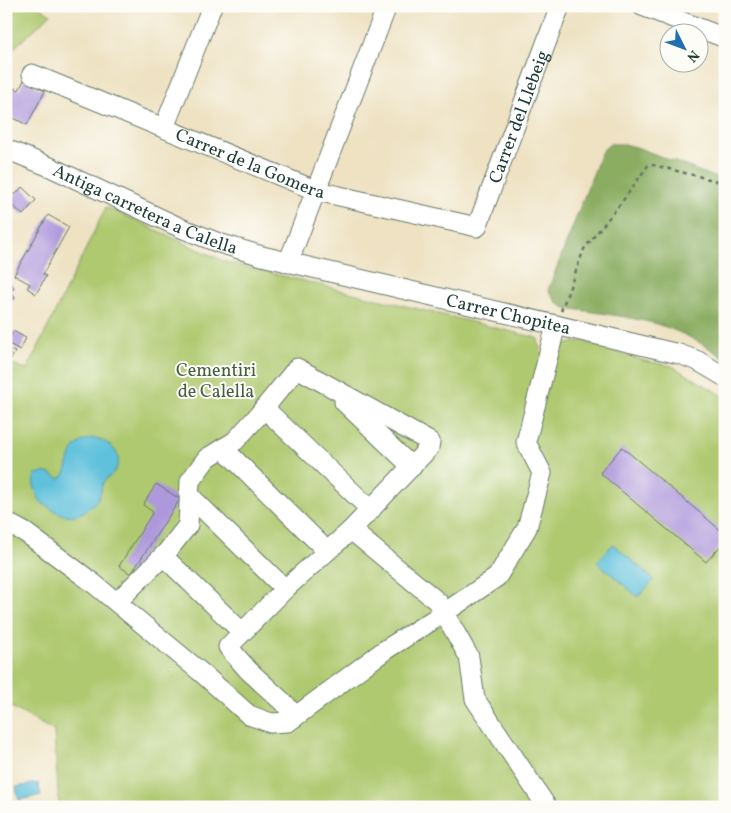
<svg xmlns="http://www.w3.org/2000/svg" width="731" height="813" viewBox="0 0 731 813" font-family="Vollkorn,serif">
  <style>
    .green { fill: #afc96f; stroke: #678352 }
    .forest { fill: #8bad62; stroke: #55754b }
    .water { fill: #5ec1dc; stroke: #3e7f88 }
    .building { fill: #ae98dc }
    .lines { fill: none; stroke-linecap: round; stroke-linejoin: round }
    .minor-casing { stroke: #677766; stroke-width: 21 }
    .path { stroke: #677766; stroke-width: 2.5; stroke-dasharray: 4 4; stroke-linecap: butt }
    .minor { stroke: #fff; stroke-width: 19 }
    .labels { text-anchor: middle; stroke-width: 4; stroke-linejoin: round; paint-order: stroke }
    .street-label { font-size: 18px; fill: #1f3d34; stroke: #fdfcf7 }
    .park-label { font-size: 18px; fill: #436043; stroke: #fdfcf7 }
  </style>
  <rect width="100%" height="100%" fill="#fdfcf7"/>
  <filter id="ink" filterUnits="userSpaceOnUse"><feTurbulence type="fractalNoise" baseFrequency=".02" numOctaves="2"/><feDisplacementMap in="SourceGraphic" scale="10" xChannelSelector="R" yChannelSelector="G"/><feConvolveMatrix kernelMatrix="1 2 1 2 8 2 1 2 1" color-interpolation-filters="sRGB"/></filter>
  <filter id="wash" filterUnits="userSpaceOnUse"><feTurbulence type="fractalNoise" baseFrequency=".0096" numOctaves="4" result="noise"/><feDisplacementMap in="SourceGraphic" scale="20" xChannelSelector="R" yChannelSelector="G"/><feGaussianBlur stdDeviation="1.12" result="paint"/><feColorMatrix in="noise" values="0 0 0 0 0 0 0 0 0 0 0 0 0 0 0 0 0 1.4 0 .05"/><feComposite in="paint" operator="in"/></filter>
  <g filter="url(#wash)">
    <rect width="100%" height="100%" fill="#eee2c3"/>
    <g class="green">
      <path d="M6,6H37L51,14L14,48L10,50L6,49Z"/>
      <path d="M106,207L226,262L537,338L542,353L548,359L567,344L582,341L645,361L672,366L725,397V807H59L54,731L6,704V361L27,370Z"/>
    </g>
    <path class="forest" d="M610,144H622L636,147L725,181V359C702,342 673,327 645,321C619,315 592,312 566,308L557,303L548,290L602,151Z"/>
    <g class="water">
      <path d="M93,438C109,440 127,456 114,472C111,477 105,478 103,483C101,486 102,490 100,494C99,498 95,503 91,506C77,520 61,517 47,506C43,504 41,503 39,499C36,490 30,482 36,474C46,471 51,473 59,479C75,470 61,444 93,438Z"/>
      <path d="M613,544L654,580L638,597L597,562Z"/>
      <path d="M38,783L41,795L19,800L16,787Z"/>
    </g>
    <g id="blocks">
      <g class="building">
        <path d="M24,80L45,91L27,125L6,114V92L11,95L14,88L19,90Z"/>
        <path d="M6,187L15,195L22,187L36,200L23,215L11,204L6,209Z"/>
        <path d="M48,215L69,227L43,274L46,276L36,294L27,288L30,284L14,275Z"/>
        <path d="M6,276L14,288L10,291L15,298L8,302L6,300Z"/>
        <path d="M13,331L26,338L20,350L7,343Z"/>
        <path d="M6,348L15,352L11,359L6,356Z"/>
        <path d="M622,447L725,534V541L706,562L600,473Z"/>
        <path d="M156,484L180,499L131,574L119,566L153,512L143,505Z"/>
      </g>
    </g>
  </g>
  <g filter="url(#ink)">
    <use href="#blocks" fill-opacity="0" stroke="#677766" stroke-width="1"/>
    <g class="lines">
      <g class="minor-casing">
        <g id="minor">
          <path d="M642,6L725,38"/>
          <path id="s1" d="M32,74L317,191L477,227L560,6"/>
          <path d="M164,128L212,6"/>
          <path id="s2" d="M6,149L50,167L181,228L219,243L262,256L679,354L698,361L725,377"/>
          <path d="M288,263L387,6"/>
          <path d="M344,402L412,467"/>
          <path d="M264,408L371,510"/>
          <path d="M223,448L327,551"/>
          <path d="M189,495L285,589"/>
          <path d="M6,522L26,533L93,583L203,674L249,715L271,723L288,722L385,650L444,613L497,577L527,528L542,473L526,442L556,325"/>
          <path d="M351,530L438,602L469,657L475,699L547,807"/>
          <path d="M163,556L242,632"/>
          <path d="M117,602L166,553L188,525L190,481L207,458L235,441L256,418L297,368L430,442L429,448L351,530L285,589L228,647L248,670L286,705L295,717"/>
        </g>
      </g>
      <path class="path" d="M561,311L584,249L624,199L649,164L725,183"/>
      <use href="#minor" class="minor"/>
    </g>
  </g>
  <g class="labels">
    <g class="street-label">
      <text dy="6" stroke="none"><textPath href="#s1" startOffset="590">Carrer del Llebeig</textPath></text>
      <text dy="6" stroke="none"><textPath href="#s1" startOffset="236">Carrer de la Gomera</textPath></text>
      <text dy="6" stroke="none"><textPath href="#s2" startOffset="152">Antiga carretera a Calella</textPath></text>
      <text dy="6" stroke="none"><textPath href="#s2" startOffset="531">Carrer Chopitea</textPath></text>
    </g>
    <g class="park-label">
      <text x="216" y="376">Cementiri<tspan x="216" dy="21">de Calella</tspan></text>
    </g>
  </g>
  <rect width="731" height="813" fill="none" stroke="#fdfcf7" stroke-width="25"/>
  <g transform="translate(684 48) rotate(132)"><circle r="24" fill="#fdfcf7" stroke="#a4b0a9"/>
  <path d="M0-4L9 19L0 12L-9 19Z" fill="#1f6fb2"/>
  <text y="-8" font-size="14" font-weight="bold" text-anchor="middle" fill="#1f3d34">N</text>
  </g>
</svg>
